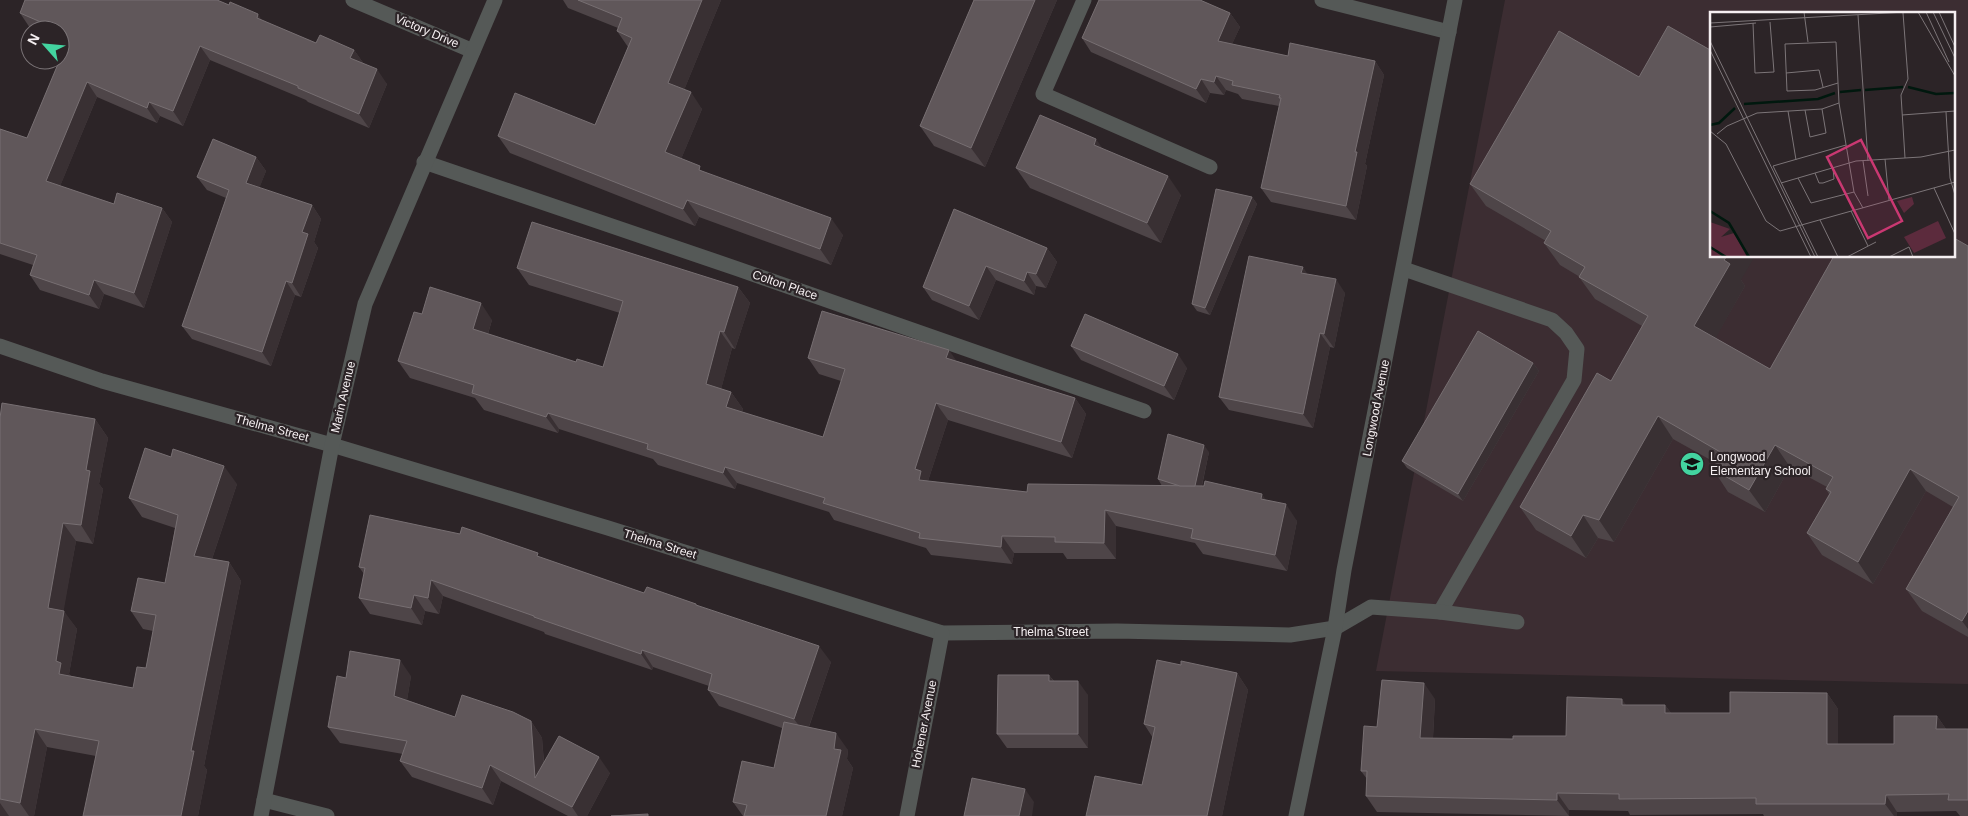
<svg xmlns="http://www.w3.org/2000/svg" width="1968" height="816" viewBox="0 0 1968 816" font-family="Arial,sans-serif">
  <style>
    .built { fill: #3c2d32; fill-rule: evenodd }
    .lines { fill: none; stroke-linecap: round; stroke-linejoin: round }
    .lane { stroke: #555957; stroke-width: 15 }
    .street { stroke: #555957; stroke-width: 15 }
    .wall { fill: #4e4548 }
    .shaded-wall { fill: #393033 }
    .building { fill: #60575a; stroke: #776f72 }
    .labels { text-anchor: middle; stroke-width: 4.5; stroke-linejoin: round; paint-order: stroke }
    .street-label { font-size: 12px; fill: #f5eff1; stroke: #2c2427 }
    .poi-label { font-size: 12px; fill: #f5eff1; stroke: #2c2427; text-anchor: start }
    .inset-river { fill: none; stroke: #00180e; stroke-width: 2.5 }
    .inset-road { fill: none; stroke: #7c7578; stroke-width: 1 }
    .view { fill: #ca3872; fill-opacity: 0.15; stroke: #ca3872; stroke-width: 2.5 }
    .inset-edge { fill: none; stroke: #f5eff1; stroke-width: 2.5 }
  </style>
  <rect width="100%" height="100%" fill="#2c2427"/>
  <path class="built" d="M1505,0H1968V684L1376,671ZM1712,14H1954V256H1712Z"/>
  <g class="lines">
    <g class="lane">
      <path d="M1084,0L1043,94L1210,167"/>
      <path d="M1404,269L1552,320L1566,333L1577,349L1574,380L1440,612"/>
      <path d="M1335,628L1371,607L1440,612L1517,622"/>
    </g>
    <g class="street">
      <path d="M353,0L473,51"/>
      <path d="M1322,0L1449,32"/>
      <path d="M424,162L738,269L1144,411"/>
      <path d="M0,346L102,381L332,445L608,528L942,633L1117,631L1290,635L1335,628"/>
      <path d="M264,800L327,816"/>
      <path d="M261,816L332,445L365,304L495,0"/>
      <path d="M907,816L942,633"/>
      <path d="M1296,816L1335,628L1344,570L1455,0"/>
    </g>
  </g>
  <g class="wall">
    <path d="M563,0H721L684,90L702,109L681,159L704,172L843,235L831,265L699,217L695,226L510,153L498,136L595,125L628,47L617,31L618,28L568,8Z"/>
    <path d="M974,0H1057L985,167L934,146L920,126Z"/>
    <path d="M20,13L263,21L316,43L354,50L364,64L387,84L369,128L308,102L306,100L210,60L183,126L160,116L157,123L97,97L60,186L114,204L162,208L172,222L144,308L104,294L99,309L40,290L30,275L33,265L0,254V129L27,138L57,67L54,62L63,41L60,40V30H35L30,28Z"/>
    <path d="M1230,13L1240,27L1232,44L1288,56L1375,61L1384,75L1365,164L1367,166L1356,220L1271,202L1261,188L1279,106L1242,99L1238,94L1226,90L1224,95L1210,93L1206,103L1091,52L1082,38Z"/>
    <path d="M256,157L266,171L259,188L312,205L321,219L314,242L318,248L301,297L295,295L271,366L192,339L182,326L226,198L207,190L197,177Z"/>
    <path d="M1016,168L1181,195L1161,243L1030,188Z"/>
    <path d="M1470,184L1741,280L1745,286L1715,338L1770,369L1968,246V637L1922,611L1906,589L1953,507L1926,491L1873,584L1822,555L1807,533L1829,494L1826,489L1827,487L1790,467L1765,512L1728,492L1713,469L1716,463L1673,439L1614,542L1598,538L1586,558L1536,530L1520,507L1611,381L1642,326L1595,299L1579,277H1580L1560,265L1544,243L1546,241L1486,206Z"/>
    <path d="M1252,197L1257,204L1210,315L1197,311L1192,304Z"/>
    <path d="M954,209L1047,248L1057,262L1046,288L1036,286L1034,295L996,280L979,320L932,300L923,287Z"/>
    <path d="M517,268L738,287L750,303L735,349L732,348L721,389L731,392L743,409L742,412L823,437L841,381L819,374L808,358L957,361L1075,398L1086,414L1072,458L948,420L928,481L1027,492L1162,486L1158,479L1209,452L1202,486L1266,500L1297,521L1287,571L1203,554L1195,543L1116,526V559H1067L1063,553H1014L1012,564L931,555L926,548L834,520L829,512L737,483L735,489L658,465L653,459L559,429L558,433L484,410L475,398L410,378L398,361L422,314L492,320L488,334L576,362L603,367L620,313L529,285Z"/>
    <path d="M1307,274L1345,293L1334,348L1330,347L1313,428L1229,410L1219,397Z"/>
    <path d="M1071,346L1187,368L1174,400L1081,360Z"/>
    <path d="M1533,363L1539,371L1463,501L1407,468L1402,461Z"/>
    <path d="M0,418L95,419L108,438L99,484L103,489L93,544L76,541L63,611L77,629L69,674L71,676L133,688L146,668L153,631L143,629L131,611L165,583L175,528L142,517L129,498L237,484L212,559L229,562L241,581L204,766L207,770L198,816H84L96,756L47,747L34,816H0Z"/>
    <path d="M541,558L644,593L698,606L831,662L809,727L848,750L847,759L853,768L842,816H743L733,802L774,768L782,728L719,706L708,690L709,686L653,667L652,670L545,634L544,632L443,596L439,614L425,611L422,625L370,614L359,598L364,574L359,567Z"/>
    <path d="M1181,665L1237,673L1248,690L1222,816L1142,785L1153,738L1144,724Z"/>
    <path d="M1049,675L1054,681L1088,695V748H1007L997,734Z"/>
    <path d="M411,676L407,700L455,717L531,721L542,738L544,762L610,773L587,816H568L501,781L493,805L412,777L400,761L403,754L340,743L328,727L346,678Z"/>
    <path d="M1827,693L1838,709V744H1894L1937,716L1946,729H1968V816H1960L1956,811L1897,812V816H1764L1763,814L1630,815L1628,811L1569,810V816L1377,812L1366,796L1367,779L1361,771L1377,727L1435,699L1433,738L1513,739L1566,736L1626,705H1665L1671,713H1730Z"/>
  </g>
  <g class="shaded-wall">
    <path d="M702,0H721L680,100L668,83Z"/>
    <path d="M1035,0H1057L985,167L971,148Z"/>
    <path d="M1230,13L1240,27L1227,55L1218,41Z"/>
    <path d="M258,14L268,29L257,18Z"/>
    <path d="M200,46L210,60L183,126L173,111Z"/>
    <path d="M354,50L364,64L350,58Z"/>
    <path d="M1375,61L1384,75L1365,164L1367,166L1356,220L1346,206L1355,152Z"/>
    <path d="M377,69L387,84L369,128L359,114Z"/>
    <path d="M1216,76L1226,90L1224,95L1214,82Z"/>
    <path d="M1201,79L1210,93L1206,103L1196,89Z"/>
    <path d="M87,82L97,97L56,196L46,181Z"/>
    <path d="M691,92L702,109L677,169L665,152Z"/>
    <path d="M149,102L160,116L157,123L147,108Z"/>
    <path d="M1096,139L1110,159L1094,145Z"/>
    <path d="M256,157L266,171L256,197L246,183Z"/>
    <path d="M1168,176L1181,195L1161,243L1147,223Z"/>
    <path d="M1252,197L1257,204L1210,315L1205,308Z"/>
    <path d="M687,200L699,217L695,226L683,209Z"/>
    <path d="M312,205L321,219L314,242L318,248L301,297L292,283L302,232Z"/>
    <path d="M162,208L172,222L144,308L134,293Z"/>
    <path d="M831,218L843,235L831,265L820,249Z"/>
    <path d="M1047,248L1057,262L1046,288L1036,274Z"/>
    <path d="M1727,256H1755L1741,280L1745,286L1710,348L1694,326Z"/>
    <path d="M986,266L996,280L979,320L969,306Z"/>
    <path d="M1303,267L1312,281L1301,273Z"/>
    <path d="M1027,272L1036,286L1034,295L1024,281Z"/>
    <path d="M1336,279L1345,293L1334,348L1324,334Z"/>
    <path d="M94,280L104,294L99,309L89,295Z"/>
    <path d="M286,281L295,295L271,366L262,352Z"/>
    <path d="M738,287L750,303L735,349L724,332Z"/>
    <path d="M481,303L492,320L484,346L473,329Z"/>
    <path d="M720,331L732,348L718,401L706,384Z"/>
    <path d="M1320,333L1330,347L1313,428L1303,414Z"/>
    <path d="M949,350L960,366L946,358Z"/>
    <path d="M1178,354L1187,368L1174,400L1164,386Z"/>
    <path d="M1533,363L1539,371L1463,501L1458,494Z"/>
    <path d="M731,392L743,409L738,424L726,407Z"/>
    <path d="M1075,398L1086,414L1072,458L1061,442Z"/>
    <path d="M936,403L948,420L928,481L919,480L915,469Z"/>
    <path d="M548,413L559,429L558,433L546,417Z"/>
    <path d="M1658,416L1673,439L1614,542L1599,520Z"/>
    <path d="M95,419L108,438L99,484L103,489L93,544L81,525L86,470Z"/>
    <path d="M1204,445L1209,452L1199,498L1194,490Z"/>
    <path d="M1775,445L1790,467L1765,512L1749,490Z"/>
    <path d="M224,466L237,484L207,574L194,556Z"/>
    <path d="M725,467L737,483L735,489L723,473Z"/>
    <path d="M1910,469L1926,491L1873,584L1858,562Z"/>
    <path d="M1262,494L1273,511L1261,499Z"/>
    <path d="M1286,504L1297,521L1287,571L1275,555Z"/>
    <path d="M1105,510L1116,526V559L1104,543Z"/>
    <path d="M1583,515L1598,538L1586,558L1571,536Z"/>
    <path d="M63,523L76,541L61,626L48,608Z"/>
    <path d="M1002,536L1014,553L1012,564L1001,547Z"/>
    <path d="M229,562L241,581L204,766L207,770L198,816H181L191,751Z"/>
    <path d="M431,580L443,596L439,614L428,598Z"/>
    <path d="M414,595L425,611L422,625L411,608Z"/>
    <path d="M64,611L77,629L69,674L74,681L59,674L56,661Z"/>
    <path d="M1968,611V629L1962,621Z"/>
    <path d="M819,646L831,662L806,735L794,719Z"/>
    <path d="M642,650L653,667L652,670L641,654Z"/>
    <path d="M400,660L411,676L405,712L394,696Z"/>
    <path d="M1237,673L1248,690L1222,816H1207Z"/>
    <path d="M1049,675L1059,689L1049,681Z"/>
    <path d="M1078,681L1088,695V748L1078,734Z"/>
    <path d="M1424,683L1435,699L1432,754L1420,738Z"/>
    <path d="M1827,693L1838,709V761L1827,744Z"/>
    <path d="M1622,699L1633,715L1622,705Z"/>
    <path d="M1665,705L1677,721L1665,713Z"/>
    <path d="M1937,716L1948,732L1936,729Z"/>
    <path d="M531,721L542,738L546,794L535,778Z"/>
    <path d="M35,729L47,747L34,816H29L20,803Z"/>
    <path d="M836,733L848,750L847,759L853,768L842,816H826Z"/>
    <path d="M599,757L610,773L587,816H578L572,807Z"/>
    <path d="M490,765L501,781L493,805L482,788Z"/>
    <path d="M1025,789L1034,802L1032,816H1019Z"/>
    <path d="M1557,793L1569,810V816L1557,800Z"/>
    <path d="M1886,795L1897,812V816H1894L1885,804Z"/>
    <path d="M0,803L9,816H0Z"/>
  </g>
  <g class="building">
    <path d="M25,0H217L229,5L230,2L258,14L257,18L316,43L320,35L354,50L350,58L377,69L359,114L298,88V86L200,46L173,111L149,102L147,108L87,82L46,181L114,204L117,193L162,208L134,293L94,280L89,295L30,275L37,255L0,243V129L27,138L58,64L54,62L55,60H60V48L66,33L20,13Z"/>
    <path d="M578,0H702L668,83L691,92L665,152L700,166L699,170L831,218L820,249L687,200L683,209L498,136L515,93L595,125L632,38L617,31L622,18Z"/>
    <path d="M974,0H1035L971,148L920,126Z"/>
    <path d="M1099,0H1200L1230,13L1218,41L1288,56L1290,43L1375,61L1355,152H1357L1346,206L1261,188L1281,98H1279L1280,95L1232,85L1233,81L1216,76L1214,82L1201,79L1196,89L1082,38Z"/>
    <path d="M1668,26L1712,51V256H1727L1724,260L1730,264L1694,326L1770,369L1834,256H1954V238L1968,246V611L1962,621L1906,589L1959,497L1910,469L1858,562L1807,533L1831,492L1826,489L1833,477L1775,445L1749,490L1713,469L1722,453L1658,416L1599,520L1583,515L1571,536L1520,507L1597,373L1611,381L1648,316L1579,277L1585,267L1544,243L1551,231L1470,184L1559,31L1639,77Z"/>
    <path d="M1040,115L1096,139L1094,145L1168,176L1147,223L1016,168Z"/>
    <path d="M213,139L256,157L246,183L312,205L302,232L308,234L292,283L286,281L262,352L182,326L229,190L197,177Z"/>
    <path d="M1216,189L1252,197L1205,308L1192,304Z"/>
    <path d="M954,209L1047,248L1036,274L1027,272L1024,281L986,266L969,306L923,287Z"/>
    <path d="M532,222L738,287L724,332L720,331L706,384L731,392L726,407L823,437L845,369L808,358L822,311L949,350L946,358L1075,398L1061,442L936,403L915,469L921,471L919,480L1027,492L1028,484L1204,486L1205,481L1262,494L1261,499L1286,504L1275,555L1191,538L1193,529L1105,510L1104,543L1055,542V537L1002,536L1001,547L919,538L920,533L823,503L825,498L725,467L723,473L647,449L648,444L548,413L546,417L472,393L474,385L398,361L414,312L422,314L430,287L481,303L473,329L576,362L577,359L603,367L623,301L517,268Z"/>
    <path d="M1249,256L1303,267L1301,273L1336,279L1324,334L1320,333L1303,414L1219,397Z"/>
    <path d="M1085,314L1178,354L1164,386L1071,346Z"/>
    <path d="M1478,331L1533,363L1458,494L1402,461Z"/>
    <path d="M2,403L95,419L86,470L90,471L81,525L63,523L48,608L64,611L56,661L61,663L59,674L133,688L137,667L146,668L156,615L131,611L138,578L165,583L178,515L129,498L145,448L171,457L173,449L224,466L194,556L229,562L191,751H194L181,816H83L99,741L35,729L20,803L0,799V418Z"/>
    <path d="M1168,434L1204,445L1195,486H1180L1158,479Z"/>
    <path d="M370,515L460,534L462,527L538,553L537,556L644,593L647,587L696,604V605L819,646L794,719L708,690L712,674L642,650L641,654L534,617V616L431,580L428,598L414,595L411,608L359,598L365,568L359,567Z"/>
    <path d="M350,651L400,660L394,696L455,717L462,695L513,712L531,721L535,778L559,736L599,757L572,807L490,765L482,788L400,761L407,741L328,727L337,676L346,678Z"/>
    <path d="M1157,660L1181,665V661L1237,673L1207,816H1086L1095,776L1142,785L1155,727L1144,724Z"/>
    <path d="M998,675H1049V681H1078V734H997Z"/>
    <path d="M1382,680L1424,683L1420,738L1513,739V736H1566L1567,697L1622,699V705H1665V713H1730V692L1827,693V744H1894V716H1937L1936,729H1968V800H1948L1949,794L1886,795L1885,804H1756V798L1619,799V794L1557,793V800L1366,796L1367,771H1361L1364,726L1377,727Z"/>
    <path d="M784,722L836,733L834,749L841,750L826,816H744L747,805L733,802L742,761L774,768Z"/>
    <path d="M972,778L1025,789L1019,816H964Z"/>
    <path d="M648,814V816H611Z"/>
  </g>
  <defs>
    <g id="school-disc" transform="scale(1.25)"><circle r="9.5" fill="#43d4a0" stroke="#2c2427"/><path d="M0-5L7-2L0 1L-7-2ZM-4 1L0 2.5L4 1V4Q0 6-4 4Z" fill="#111"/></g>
  </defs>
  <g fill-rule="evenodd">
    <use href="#school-disc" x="1692" y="464"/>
  </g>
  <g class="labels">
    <g class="street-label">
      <text transform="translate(427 31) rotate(23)" y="4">Victory Drive</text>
      <text transform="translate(785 285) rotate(19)" y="4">Colton Place</text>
      <text transform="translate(343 397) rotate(-77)" y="4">Marin Avenue</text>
      <text transform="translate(1376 408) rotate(-79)" y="4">Longwood Avenue</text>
      <text transform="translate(272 428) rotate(15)" y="4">Thelma Street</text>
      <text transform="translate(660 544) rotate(17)" y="4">Thelma Street</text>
      <text x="1051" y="636">Thelma Street</text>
      <text transform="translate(924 724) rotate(-79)" y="4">Hohener Avenue</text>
    </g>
    <g class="poi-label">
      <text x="1710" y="461">Longwood<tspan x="1710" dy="14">Elementary School</tspan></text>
    </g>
  </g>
  <g transform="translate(1710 12)">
    <rect width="245" height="245" fill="#2c2427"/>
    <path d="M202,185L204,192L194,201L187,189ZM228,209L236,226L204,241L194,225ZM0,210L20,217L11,225L24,221L37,245H0Z" fill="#5c2b3d"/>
    <path class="inset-river" d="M198,75L226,82L245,81M155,78L193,75M130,80L151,78M34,92L108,87L125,81M0,113L9,111L25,96M0,199L19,211L39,245M0,235L16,245"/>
    <path class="inset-road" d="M94,0L98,30M208,0L245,64M216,0L239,50M223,0L245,46M229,0L245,35M193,1L198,67L191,83L195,146M148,3L158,149M0,11L196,0M43,11L45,61L64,60L60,10M0,15L46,11M0,29L105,245M0,38L101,245M76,61L109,58L113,75M128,71L105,78L77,79L75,32L126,30L129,91L144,180L153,196M95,98L100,125L116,121L112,97M78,99L86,148M236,100L240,166L245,183M192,103L245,99M0,119L16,132L56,209L70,219L245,170M7,122L17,114L47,101L112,97L129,91M175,147L179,188M153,149L158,184M63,154L108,245M63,154L136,133M105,161L109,171H113L124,167L123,156M88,166L101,191L144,180M71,171L146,149L211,145L245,138M224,176L245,222M141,199L158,234M110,208L128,245M137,245L166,230M179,245L199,235L203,245"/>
    <path class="view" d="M151,128L192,209L158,226L117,145Z"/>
    <rect width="245" height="245" class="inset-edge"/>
  </g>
  <g transform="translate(45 45) rotate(297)"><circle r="24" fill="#2c2427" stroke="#7c7578"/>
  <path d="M0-4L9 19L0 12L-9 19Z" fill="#43d4a0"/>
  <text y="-8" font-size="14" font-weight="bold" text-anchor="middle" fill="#f5eff1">N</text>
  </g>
</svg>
